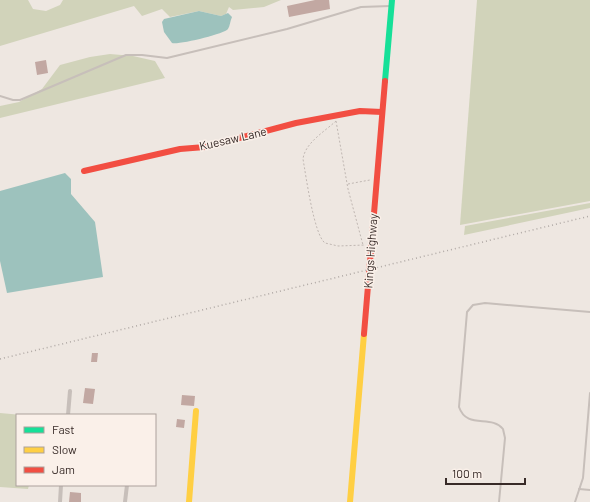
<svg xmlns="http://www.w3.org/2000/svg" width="590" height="502" viewBox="0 0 590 502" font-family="Barlow,sans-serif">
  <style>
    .green { fill: #d1d3ba }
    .water { fill: #9dc2bd }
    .building { fill: #c2a8a2 }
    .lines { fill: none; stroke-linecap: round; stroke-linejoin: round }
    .path { stroke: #c0b7b2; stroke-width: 1; stroke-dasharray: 2 2; stroke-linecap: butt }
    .lane { stroke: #c7bfba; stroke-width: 2 }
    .street { stroke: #c7bfba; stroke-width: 4 }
    .fast { stroke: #16e098; stroke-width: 6 }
    .slow { stroke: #ffcf43; stroke-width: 6 }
    .jam { stroke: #f24e42; stroke-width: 6 }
    .rail { stroke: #afa8a4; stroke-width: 1.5; stroke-dasharray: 1 3; stroke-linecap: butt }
    .labels { text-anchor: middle; stroke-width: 3; stroke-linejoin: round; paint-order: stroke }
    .street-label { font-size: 12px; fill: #382b28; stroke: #faf0e9 }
  </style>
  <rect width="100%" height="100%" fill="#eee7e1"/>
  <g class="green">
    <path d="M0,0H28L33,9L46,11L60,5L63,0H281L264,7L233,10L229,7L226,14L221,16L199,11L170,17L162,9L142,16L134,6L0,46Z"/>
    <path d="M477,0H590V201L460,225Z"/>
    <path d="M110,54L133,56L155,61L165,78L0,118V106L19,102L42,89L60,65L90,57Z"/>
    <path d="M590,203V208L464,235L465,226Z"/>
    <path d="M0,413L22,415H17V485H29L28,489L0,487Z"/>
  </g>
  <g class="water">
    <path d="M199,11L221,16L228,13L232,17C230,21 230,26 228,29C224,34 179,45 172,43L164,32L162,22L164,19Z"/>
    <path d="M65,173L71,179V194L95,222L103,277L7,293L0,261V191Z"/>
  </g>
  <g class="building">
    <path d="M315,0H329L330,9L289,17L287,6Z"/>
    <path d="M46,60L48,73L37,75L35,62Z"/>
    <path d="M92,353H98L97,362H91Z"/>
    <path d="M85,388L95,389L93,404L83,403Z"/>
    <path d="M182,395L195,396L194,406L181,405Z"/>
    <path d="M177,419L185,420L184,428L176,427Z"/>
    <path d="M70,492L81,493V502H69Z"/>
  </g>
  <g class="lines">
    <g class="path">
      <path d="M336,121C324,132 305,143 303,159C306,176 314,235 325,243L338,246L365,245"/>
      <path d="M336,121L348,189L363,245"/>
      <path d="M348,184L370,180"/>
    </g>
    <g class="lane">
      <path d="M0,96L13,100H20L126,55H142L167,58L287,29L361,7L390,6"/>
      <path d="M579,489L590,490"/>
      <path d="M499,502L505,438L503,429C491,414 467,430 459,407L467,312L473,305L485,303L590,312"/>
      <path d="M575,502L583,478L590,393"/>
    </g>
    <g class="street">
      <path d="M68,415L70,391"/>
      <path d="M60,502L61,485"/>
      <path d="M125,502L127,485"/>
    </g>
    <path class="fast" d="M385,81L392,0"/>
    <g class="slow">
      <path d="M189,502L196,411"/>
      <path d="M350,502L364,334"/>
    </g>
    <g class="jam">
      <path d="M84,171L180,149L205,147L296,123L360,111L382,112"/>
      <path d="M364,334L385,81"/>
    </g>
    <path class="rail" d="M0,359L590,216"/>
  </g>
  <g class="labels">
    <g class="street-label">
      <text transform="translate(233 139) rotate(-13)" y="4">Kuesaw Lane</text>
      <text transform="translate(371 251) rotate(-86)" y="4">Kings Highway</text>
    </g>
  </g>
  <rect x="16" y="414" width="140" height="72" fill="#faf0e9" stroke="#aca19c"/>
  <rect x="24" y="427" width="20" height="6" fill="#16e098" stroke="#aca19c"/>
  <text x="52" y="434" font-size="12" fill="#382b28">Fast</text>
  <rect x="24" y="447" width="20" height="6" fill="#ffcf43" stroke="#aca19c"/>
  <text x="52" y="454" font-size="12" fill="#382b28">Slow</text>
  <rect x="24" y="467" width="20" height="6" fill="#f24e42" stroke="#aca19c"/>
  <text x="52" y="474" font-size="12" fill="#382b28">Jam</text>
  <path d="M446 478v6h79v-6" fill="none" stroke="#382b28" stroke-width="2"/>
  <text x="452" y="478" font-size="12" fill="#382b28" stroke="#faf0e9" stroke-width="3" paint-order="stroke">100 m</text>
</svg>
